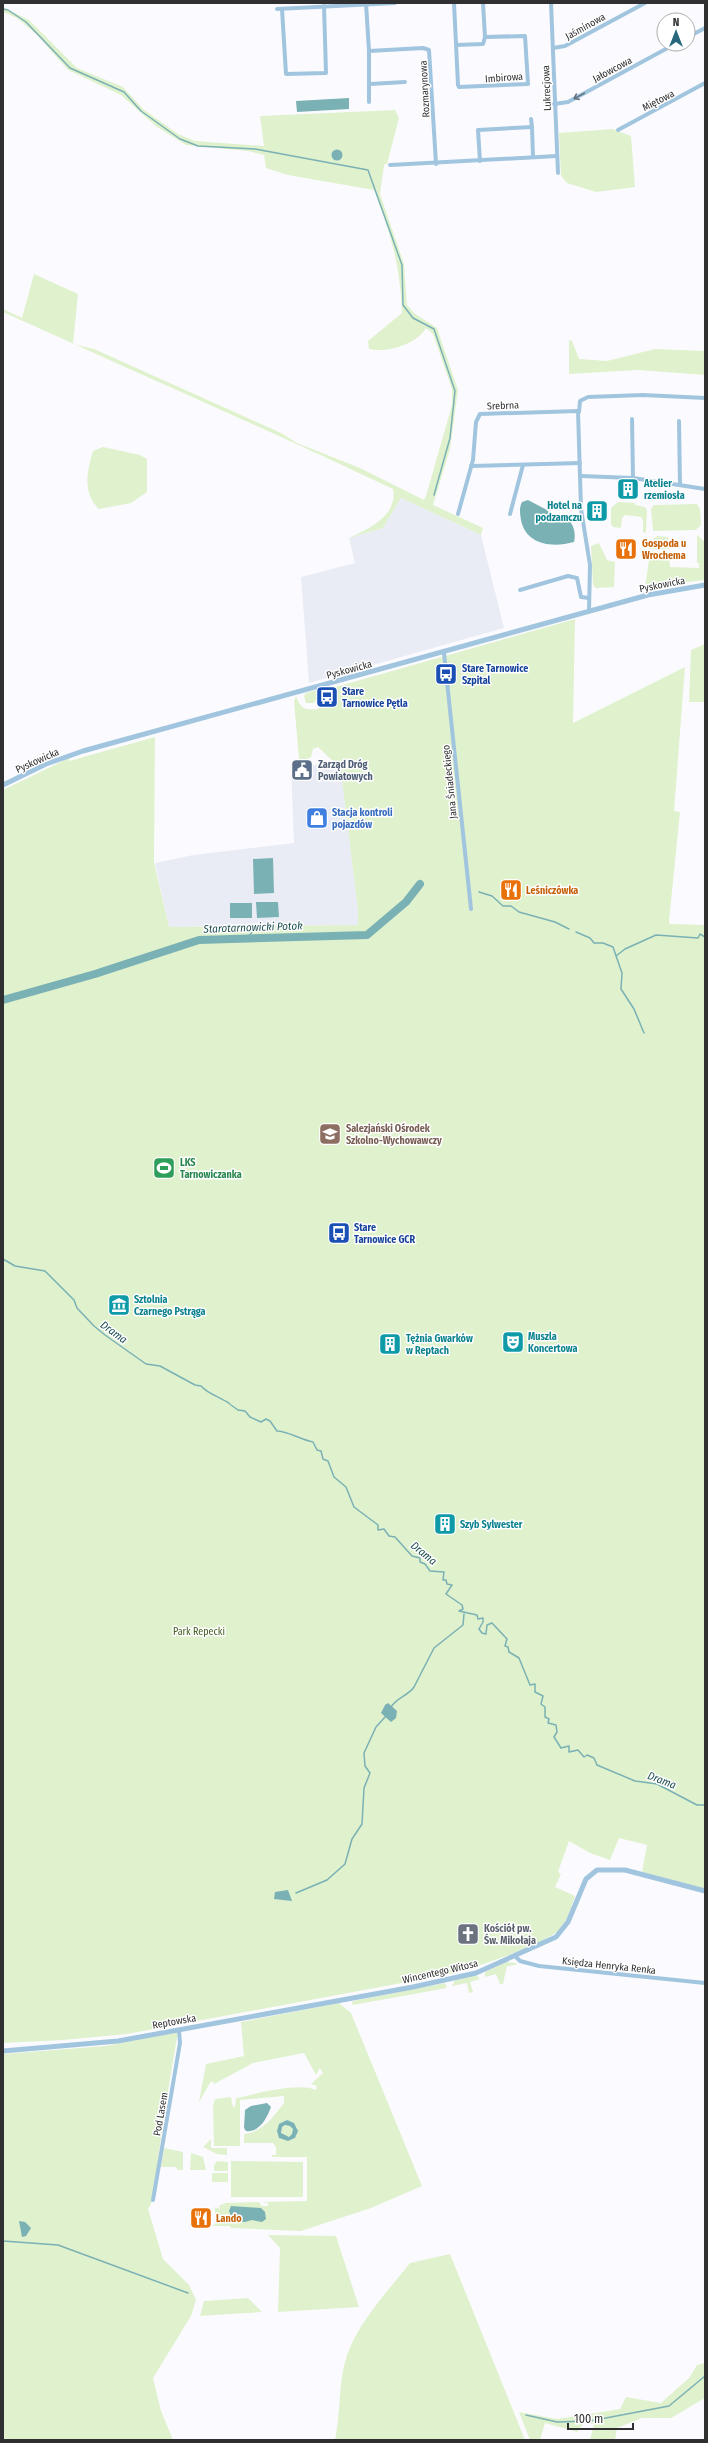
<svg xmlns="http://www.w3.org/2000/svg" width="708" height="2443" viewBox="0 0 708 2443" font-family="'Fira Sans Condensed',sans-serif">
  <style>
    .built { fill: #eaecf5 }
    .green { fill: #e0f1cd; fill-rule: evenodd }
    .water { fill: #7ab1b4; fill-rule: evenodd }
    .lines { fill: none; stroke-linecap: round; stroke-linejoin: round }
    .stream { stroke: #7ab1b4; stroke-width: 1.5 }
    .river { stroke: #7ab1b4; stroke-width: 8 }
    .minor { stroke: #a1c5df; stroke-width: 4 }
    .tertiary { stroke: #a1c5df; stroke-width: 5 }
    .oneway { stroke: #637380 }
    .labels { text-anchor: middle; stroke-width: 3; stroke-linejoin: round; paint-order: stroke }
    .street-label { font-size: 10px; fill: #303032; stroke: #fff }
    .culture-label { font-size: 10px; font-weight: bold; fill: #0d838f; stroke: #fff; text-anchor: start }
    .food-label { font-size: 10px; font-weight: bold; fill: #c56008; stroke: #fff; text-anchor: start }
    .transit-label { font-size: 10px; font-weight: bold; fill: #164399; stroke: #fff; text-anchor: start }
    .service-label { font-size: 10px; font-weight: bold; fill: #4e5e75; stroke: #fff; text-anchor: start }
    .shop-label { font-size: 10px; font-weight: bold; fill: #366cbe; stroke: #fff; text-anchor: start }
    .education-label { font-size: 10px; font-weight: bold; fill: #785e54; stroke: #fff; text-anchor: start }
    .leisure-label { font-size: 10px; font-weight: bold; fill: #27864d; stroke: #fff; text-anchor: start }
    .park-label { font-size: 10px; fill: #455d23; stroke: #fff }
    .worship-label { font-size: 10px; font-weight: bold; fill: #5b616d; stroke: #fff; text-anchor: start }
    .water-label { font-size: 11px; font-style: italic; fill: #1c4e50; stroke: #fff }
  </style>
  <rect width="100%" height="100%" fill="#fbfbff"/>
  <g class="built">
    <path d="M401,498L481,535L504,628L309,683L301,577L355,563L349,538L383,528Z"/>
    <path d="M340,763L360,925L169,927L155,863L193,855L294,843L291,767Z"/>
  </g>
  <g class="green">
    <path d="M3,7L29,20L77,68L123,87L143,109L178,134L195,141L264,146L260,116L395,110L399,118L387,164L384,165L380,194L404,264L407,305L414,313L437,328L458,390L450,449L433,505L483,528L481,535L401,498L383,528L349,538C368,529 398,516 393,489C264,428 133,371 3,312V309L22,318L34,274L78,294L73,344L94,349L281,433L297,443L360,468L424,500L426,496L452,405V389L433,334L426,328C416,345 387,353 369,349L368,341L402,313C400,264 391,235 374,190L288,175L266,168L264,155L248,151L186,145L157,127L121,95L68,70L37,35L17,18L3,12Z"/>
    <path d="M613,129L631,136L635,187L596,192L567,183L561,176L559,133Z"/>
    <path d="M569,340L572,341L579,359L607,361L655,349L705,351V375L638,370L569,374Z"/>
    <path d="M103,447L140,455L147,459V492L131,503L99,509C82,493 87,471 93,451Z"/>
    <path d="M618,502L635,503V505L645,507L647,510L646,533L643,532V520L641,517L625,515L622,518L621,528L613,527L611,524V508Z"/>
    <path d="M697,504L700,509L701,525L696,530L653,531L651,509L654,505Z"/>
    <path d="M697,535L705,542V580L645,587L650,554L669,553L670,567L699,568V563H697Z"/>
    <path d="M657,536L668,537L669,549H653V539Z"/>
    <path d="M599,543L607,560L615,562L614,587L596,588L593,585L591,546Z"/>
    <path d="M575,619L573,723L685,667L674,811L680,812L669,921L670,924L705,925V1889L642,1872L647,1845L619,1838L610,1860L590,1853L569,1841L558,1872L561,1874L555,1887L575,1896C571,1907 568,1920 560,1929C546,1944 472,1969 450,1974L127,2034L63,2040L3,2043V790L69,758V761L155,737L154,862L169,927L358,925V910L340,764H336L318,747L313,749L311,757L304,761L299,759L294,701L296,696C301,709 304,710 318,709L327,699L332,688Z"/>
    <path d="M705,644V702H689L691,650Z"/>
    <path d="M323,688L314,703H306L304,696L306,693Z"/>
    <path d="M506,1962L517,1963L516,1965L507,1966L503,1984H500L496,1974L485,1977V1972Z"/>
    <path d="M476,1975L480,1979L470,1982L473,1992L469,1993L467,1983L452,1986L455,1980Z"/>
    <path d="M445,1983L447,1988L353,2005L352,2003L353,2001Z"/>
    <path d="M339,2003L351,2013L422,2186L371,2208L301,2231L231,2228L230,2226H212L215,2224V2207L220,2209L219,2206L222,2204L226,2206L223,2203L259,2202L262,2206H268V2203L261,2202L307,2201V2157H272V2155H276V2147L273,2143H244V2134C264,2131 273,2117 284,2103V2096L240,2100V2146H214L213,2106L215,2099L231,2097L233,2107H235L236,2098C257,2094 297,2082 316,2090L317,2086L311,2084L323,2073L320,2068L316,2075L304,2053L253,2063L214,2084L213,2081L210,2083L199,2102L206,2064L244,2056L241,2022ZM287,2120L294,2123L297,2128L295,2138L291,2140L281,2139L278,2136L285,2121Z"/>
    <path d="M178,2032C171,2072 164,2113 159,2153C156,2172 159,2193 148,2209L163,2259L189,2285L196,2300L191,2316L153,2378L161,2411L173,2440H3V2054L105,2046Z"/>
    <circle cx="287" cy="2131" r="6"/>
    <path d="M211,2139V2148H227V2155L217,2154L203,2147Z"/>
    <path d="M164,2148L183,2152V2170H178L176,2167H161Z"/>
    <path d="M191,2153L203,2157L206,2170H190Z"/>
    <path d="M217,2161L228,2162V2171H214V2165Z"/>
    <path d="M231,2161L303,2162V2197H231Z"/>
    <rect x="212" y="2173" width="16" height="9"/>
    <path d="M268,2235L336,2236L359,2307L278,2312L280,2248Z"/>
    <path d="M450,2254L525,2440H335C341,2412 338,2382 347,2355C359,2321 388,2291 410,2263Z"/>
    <path d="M248,2298L262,2312L200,2316L204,2301Z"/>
    <path d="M705,2363V2398L671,2418H642L617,2428L615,2440H590L594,2424L584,2423L577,2432L545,2423L540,2440H530L519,2412L557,2419L620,2409L626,2397L661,2403L689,2378L697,2365Z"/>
  </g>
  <g class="water">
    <path d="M349,98V109L297,112L296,101Z"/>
    <circle cx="337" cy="155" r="5.5"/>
    <path d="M528,500L547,510L556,521L568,519C574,525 576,534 574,542C552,548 526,545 521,520C520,513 519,508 522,502Z"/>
    <path d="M273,858L274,893L254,894L253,859Z"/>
    <path d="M256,902H278L279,917L257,918Z"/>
    <rect x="230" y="903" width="22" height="15"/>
    <path d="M388,1703L397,1711L396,1718L391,1722L381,1713L385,1705Z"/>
    <path d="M288,1890L292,1901L274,1899L275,1892Z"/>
    <path d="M267,2103L271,2107C267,2118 259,2133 246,2131L244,2128L245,2110L251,2106Z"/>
    <path d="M287,2120L294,2123L298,2131L295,2138L288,2141L279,2138L277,2131L279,2124ZM285,2125L290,2126L293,2129L292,2134L289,2137L281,2133L282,2127Z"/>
    <path d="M231,2206L261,2208L265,2212L266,2219L262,2222L252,2220L245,2222L233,2221L229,2211Z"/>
    <path d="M19,2221L25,2222L31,2228L26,2236L22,2237Z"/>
  </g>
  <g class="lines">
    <g class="stream">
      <path d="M3,9L8,10L26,22L70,68L124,92L141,111L180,139L198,146L255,149L368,170L402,265L403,305L413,318L434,329L455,391L450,438L434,495"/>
      <path d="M479,892L492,896L503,906H511L519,912L555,922L569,929"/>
      <path d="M576,932L590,938L594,943H603L613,947L622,973L621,989L634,1009L644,1033"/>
      <path d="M247,938L253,931"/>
      <path d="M616,956L625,949L656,935L698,938L700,934L705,937"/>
      <path d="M3,1259L15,1266L45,1271L74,1300L77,1308L94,1326L105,1335L146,1364L160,1366L195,1385L201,1386C208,1394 220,1397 230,1404"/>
      <path d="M231,1405L238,1410L245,1411L250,1417L261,1422L266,1419L270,1421L277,1431C288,1431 301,1440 313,1442L317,1450L321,1451L323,1459L328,1461L334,1477L346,1487L354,1507L378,1525V1530L384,1529L389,1536L395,1537L412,1556L420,1558V1562L425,1564L430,1571L444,1572L443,1580H446L447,1584L452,1585L446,1594L462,1605L463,1609L459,1611L477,1615L478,1619L483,1618V1622L479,1629L482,1633L486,1634L487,1625L492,1623L507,1639L505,1646L508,1647L509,1652L519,1658L530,1685L535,1684V1692L543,1696L541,1704L545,1707V1717L549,1719L548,1723L556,1725L557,1732L554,1737L561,1748L569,1746V1752L578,1750L584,1757L587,1755L594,1758L597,1765L635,1781L657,1784L697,1805H705"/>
      <path d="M391,1707C397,1697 408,1696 414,1687L434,1648L463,1625L464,1614"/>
      <path d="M296,1893L327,1880L345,1864L352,1839L362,1824L364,1788L370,1773L365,1766L364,1753L376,1727L386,1716"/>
      <path d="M3,2241L58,2245L188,2293"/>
      <path d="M526,2415L557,2422L590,2421L669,2406L705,2376"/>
    </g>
    <path class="river" d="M3,1000L95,974L199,940L367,935L406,902L420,884"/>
    <g class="minor">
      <path d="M366,3L369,51L423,48L429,50L436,164"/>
      <path d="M454,3L458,85L459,87L528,84L525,36L485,37L483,44L456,45"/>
      <path d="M483,3L485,37"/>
      <path d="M551,3L558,173"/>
      <path d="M277,9L395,3"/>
      <path d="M282,9L286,74L326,73L324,6"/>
      <path d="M688,37L705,28"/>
      <path d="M553,48L565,46L645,3"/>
      <path d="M369,51V102"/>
      <path d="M370,84L405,82"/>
      <path d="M554,104L568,102L675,44"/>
      <path d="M531,119L532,127"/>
      <path d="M618,130L705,83"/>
      <path d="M480,161L478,130L532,127L533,157"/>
      <path d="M390,165L557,156"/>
      <path d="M579,412L580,401L588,397L643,395L705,398"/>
      <path d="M632,419L633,478"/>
      <path d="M679,421L680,485"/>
      <path d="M471,466L580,463"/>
      <path d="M581,476L633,478L705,489"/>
      <path d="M458,514L473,460L476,422L480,414L578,411L581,509L590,565L589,611"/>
      <path d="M510,514L523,465"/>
      <path d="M520,590L568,576L577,578L581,597L589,598"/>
      <path d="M444,653L471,909"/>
      <path d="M515,1956L520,1961L539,1966L705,1983"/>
      <path d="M153,2200L180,2043L179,2030"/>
    </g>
    <g class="tertiary">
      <path d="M3,785L46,764L83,751L648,595L705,585"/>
      <path d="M3,2051L118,2041L413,1987L476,1973L556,1937L568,1922L586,1879L597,1870H625L705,1891"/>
    </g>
  </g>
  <defs><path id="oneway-shaft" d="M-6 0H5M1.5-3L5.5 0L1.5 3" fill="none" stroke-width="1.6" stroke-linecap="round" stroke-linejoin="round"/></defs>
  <use class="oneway" href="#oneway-shaft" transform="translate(579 96) rotate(152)"/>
  <defs>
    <g id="building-square" transform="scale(1.15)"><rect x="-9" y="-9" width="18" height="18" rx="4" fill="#0f9aa8" stroke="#fff"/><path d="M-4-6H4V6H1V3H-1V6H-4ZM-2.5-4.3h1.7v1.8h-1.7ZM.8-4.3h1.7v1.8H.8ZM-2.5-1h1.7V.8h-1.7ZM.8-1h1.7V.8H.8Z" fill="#fff"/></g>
    <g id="restaurant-square" transform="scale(1.15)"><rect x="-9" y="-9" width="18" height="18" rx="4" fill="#e8710a" stroke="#fff"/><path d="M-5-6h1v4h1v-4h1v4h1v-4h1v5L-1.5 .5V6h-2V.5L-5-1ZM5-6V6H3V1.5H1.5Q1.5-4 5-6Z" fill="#fff"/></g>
    <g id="bus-square" transform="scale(1.15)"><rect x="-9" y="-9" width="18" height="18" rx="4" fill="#1a4fb4" stroke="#fff"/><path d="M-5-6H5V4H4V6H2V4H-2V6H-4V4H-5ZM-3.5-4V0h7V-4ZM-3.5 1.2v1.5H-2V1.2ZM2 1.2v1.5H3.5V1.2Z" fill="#fff"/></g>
    <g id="civic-square" transform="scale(1.15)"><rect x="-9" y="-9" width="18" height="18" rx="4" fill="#5c6f8a" stroke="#fff"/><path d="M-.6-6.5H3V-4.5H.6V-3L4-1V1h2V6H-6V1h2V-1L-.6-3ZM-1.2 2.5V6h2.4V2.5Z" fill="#fff"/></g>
    <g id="shop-square" transform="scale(1.15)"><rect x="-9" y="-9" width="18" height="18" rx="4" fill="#3f7fe0" stroke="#fff"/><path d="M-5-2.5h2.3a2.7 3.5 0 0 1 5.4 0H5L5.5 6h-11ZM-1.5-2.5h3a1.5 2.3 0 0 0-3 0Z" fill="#fff"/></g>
    <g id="school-square" transform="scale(1.15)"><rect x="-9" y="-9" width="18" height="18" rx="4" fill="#8d6e63" stroke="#fff"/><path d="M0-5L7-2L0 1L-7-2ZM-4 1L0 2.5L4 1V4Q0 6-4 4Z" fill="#fff"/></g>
    <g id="stadium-square" transform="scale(1.15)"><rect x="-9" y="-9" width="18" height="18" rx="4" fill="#2e9e5b" stroke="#fff"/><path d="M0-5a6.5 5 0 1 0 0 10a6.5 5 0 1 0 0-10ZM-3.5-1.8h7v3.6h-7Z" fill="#fff"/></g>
    <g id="museum-square" transform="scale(1.15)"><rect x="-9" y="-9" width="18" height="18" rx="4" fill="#0f9aa8" stroke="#fff"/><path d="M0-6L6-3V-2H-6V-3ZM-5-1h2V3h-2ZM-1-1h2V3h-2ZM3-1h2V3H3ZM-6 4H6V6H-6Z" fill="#fff"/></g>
    <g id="theatre-square" transform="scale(1.15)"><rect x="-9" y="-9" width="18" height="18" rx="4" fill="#0f9aa8" stroke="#fff"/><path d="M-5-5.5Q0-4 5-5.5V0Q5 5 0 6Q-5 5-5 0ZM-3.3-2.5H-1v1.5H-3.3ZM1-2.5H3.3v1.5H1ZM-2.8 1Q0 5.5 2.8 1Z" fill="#fff"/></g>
    <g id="church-square" transform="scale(1.15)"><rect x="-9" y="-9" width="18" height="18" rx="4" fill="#6b7280" stroke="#fff"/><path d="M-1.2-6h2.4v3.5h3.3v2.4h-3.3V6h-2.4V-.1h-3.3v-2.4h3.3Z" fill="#fff"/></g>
  </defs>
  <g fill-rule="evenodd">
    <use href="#building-square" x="628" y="489"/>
    <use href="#building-square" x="597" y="511"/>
    <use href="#restaurant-square" x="626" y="549"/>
    <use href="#bus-square" x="446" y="674"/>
    <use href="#bus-square" x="327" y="697"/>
    <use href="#civic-square" x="302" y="770"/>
    <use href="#shop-square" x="317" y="818"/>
    <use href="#restaurant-square" x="511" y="890"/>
    <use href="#school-square" x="330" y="1134"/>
    <use href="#stadium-square" x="164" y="1168"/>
    <use href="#bus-square" x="339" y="1233"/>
    <use href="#museum-square" x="119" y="1305"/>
    <use href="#theatre-square" x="513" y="1342"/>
    <use href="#building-square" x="390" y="1344"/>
    <use href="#building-square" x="445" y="1524"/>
    <use href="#church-square" x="468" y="1934"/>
    <use href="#restaurant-square" x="201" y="2218"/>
  </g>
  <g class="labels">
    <g class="street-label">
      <text transform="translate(585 26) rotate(-29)" y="4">Jaśminowa</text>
      <text transform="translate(612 69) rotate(-28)" y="4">Jałowcowa</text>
      <text transform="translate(504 77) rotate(-4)" y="4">Imbirowa</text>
      <text transform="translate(546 88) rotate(-92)" y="4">Lukrecjowa</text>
      <text transform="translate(424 89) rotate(-93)" y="4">Rozmarynowa</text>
      <text transform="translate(658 100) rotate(-27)" y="4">Miętowa</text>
      <text transform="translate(503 405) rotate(-2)" y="4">Srebrna</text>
      <text transform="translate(662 584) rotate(-11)" y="4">Pyskowicka</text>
      <text transform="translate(349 669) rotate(-15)" y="4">Pyskowicka</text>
      <text transform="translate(37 760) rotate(-24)" y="4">Pyskowicka</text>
      <text transform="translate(449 782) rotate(-96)" y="4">Jana Śniadeckiego</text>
      <text transform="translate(609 1965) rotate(6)" y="4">Księdza Henryka Renka</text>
      <text transform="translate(440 1971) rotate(-13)" y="4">Wincentego Witosa</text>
      <text transform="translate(174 2021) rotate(-10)" y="4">Reptowska</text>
      <text transform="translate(160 2114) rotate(-80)" y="4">Pod Lasem</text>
    </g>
    <g class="culture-label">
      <text x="644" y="487">Atelier<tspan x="644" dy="12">rzemiosła</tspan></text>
      <text x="582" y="509" text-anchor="end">Hotel na<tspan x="582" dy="12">podzamczu</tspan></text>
      <text x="134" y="1303">Sztolnia<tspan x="134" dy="12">Czarnego Pstrąga</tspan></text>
      <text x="528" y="1340">Muszla<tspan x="528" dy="12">Koncertowa</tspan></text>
      <text x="406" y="1342">Tężnia Gwarków<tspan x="406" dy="12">w Reptach</tspan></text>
      <text x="460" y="1528">Szyb Sylwester</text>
    </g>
    <g class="food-label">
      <text x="642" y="547">Gospoda u<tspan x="642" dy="12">Wrochema</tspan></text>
      <text x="526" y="894">Leśniczówka</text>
      <text x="216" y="2222">Lando</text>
    </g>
    <g class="transit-label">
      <text x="462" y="672">Stare Tarnowice<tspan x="462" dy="12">Szpital</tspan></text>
      <text x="342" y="695">Stare<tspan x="342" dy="12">Tarnowice Pętla</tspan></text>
      <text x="354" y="1231">Stare<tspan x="354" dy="12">Tarnowice GCR</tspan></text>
    </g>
    <g class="service-label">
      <text x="318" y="768">Zarząd Dróg<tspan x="318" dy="12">Powiatowych</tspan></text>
    </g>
    <g class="shop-label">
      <text x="332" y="816">Stacja kontroli<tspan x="332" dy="12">pojazdów</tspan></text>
    </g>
    <g class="education-label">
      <text x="346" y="1132">Salezjański Ośrodek<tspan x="346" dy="12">Szkolno-Wychowawczy</tspan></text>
    </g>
    <g class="leisure-label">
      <text x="180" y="1166">LKS<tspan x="180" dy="12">Tarnowiczanka</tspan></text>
    </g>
    <g class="park-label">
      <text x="199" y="1635">Park Repecki</text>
    </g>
    <g class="worship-label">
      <text x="484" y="1932">Kościół pw.<tspan x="484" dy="12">Św. Mikołaja</tspan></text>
    </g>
    <g class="water-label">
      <text transform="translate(253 927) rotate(-2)" y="4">Starotarnowicki Potok</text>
      <text transform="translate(114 1332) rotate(36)" y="4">Drama</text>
      <text transform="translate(424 1553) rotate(39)" y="4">Drama</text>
      <text transform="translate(662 1780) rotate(21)" y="4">Drama</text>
    </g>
  </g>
  <rect width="708" height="2443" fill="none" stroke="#303032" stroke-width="8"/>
  <g transform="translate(676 32)"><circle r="19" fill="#ffffff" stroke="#acacad"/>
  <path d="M0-3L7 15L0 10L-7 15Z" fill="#29677d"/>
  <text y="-6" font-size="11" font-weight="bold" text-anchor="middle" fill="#303032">N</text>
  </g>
  <path d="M568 2423v6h65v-6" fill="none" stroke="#303032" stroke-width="2"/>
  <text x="574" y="2423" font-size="12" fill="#303032" stroke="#ffffff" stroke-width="3" paint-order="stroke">100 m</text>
</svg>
